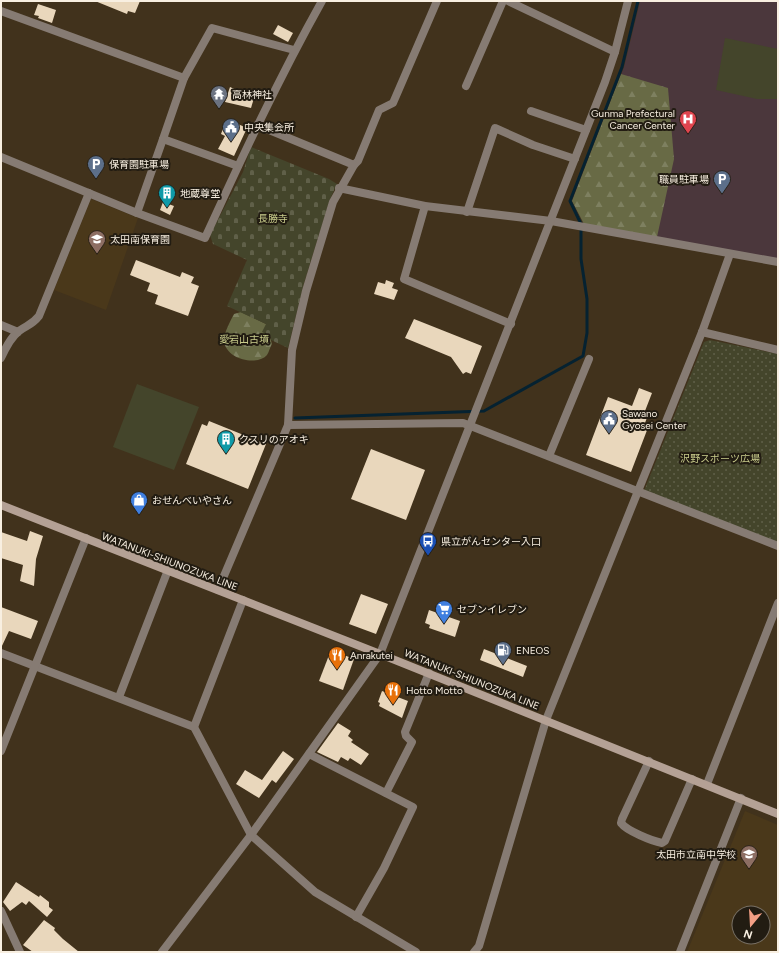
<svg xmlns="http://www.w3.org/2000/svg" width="779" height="953" viewBox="0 0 779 953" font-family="Figtree,'Noto Sans JP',sans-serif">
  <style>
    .built { fill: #4a381a; fill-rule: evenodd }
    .medical { fill: #4b373c }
    .green { fill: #44452b }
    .forest { fill: url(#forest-firs) }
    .cemetery { fill: url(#cemetery-stones) }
    .park { fill: url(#park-dots) }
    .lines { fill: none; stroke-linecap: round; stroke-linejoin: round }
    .stream { stroke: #052231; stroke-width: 3 }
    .building { fill: #e9d7bc }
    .minor { stroke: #867b73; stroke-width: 8 }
    .tertiary { stroke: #867b73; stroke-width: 8 }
    .secondary { stroke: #b4a195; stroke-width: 8 }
    .labels { text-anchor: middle; stroke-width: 4; stroke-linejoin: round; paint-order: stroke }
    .poi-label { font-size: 10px; fill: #f8efe1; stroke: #221c12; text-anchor: start }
    .park-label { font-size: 10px; fill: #cacd8c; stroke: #221c12 }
    .street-label { font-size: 10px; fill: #f8efe1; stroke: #221c12 }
  </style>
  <defs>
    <pattern id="forest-firs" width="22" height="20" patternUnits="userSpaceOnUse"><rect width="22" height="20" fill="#686a45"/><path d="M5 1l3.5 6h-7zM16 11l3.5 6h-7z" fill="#7e8060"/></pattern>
    <pattern id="cemetery-stones" width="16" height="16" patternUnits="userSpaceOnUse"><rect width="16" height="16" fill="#44452b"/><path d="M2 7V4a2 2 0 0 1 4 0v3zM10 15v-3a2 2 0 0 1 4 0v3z" fill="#606049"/></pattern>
    <pattern id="park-dots" width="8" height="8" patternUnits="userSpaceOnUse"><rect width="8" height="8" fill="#44452b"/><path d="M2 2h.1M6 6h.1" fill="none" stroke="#606049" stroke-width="1.8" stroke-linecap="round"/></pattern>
  </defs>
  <rect width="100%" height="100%" fill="#41321c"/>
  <g class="built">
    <path d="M91,199L138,218L106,310L54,290Z"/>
    <path d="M745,811L778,825V952H687ZM739,913H763V937H739Z"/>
  </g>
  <path class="medical" d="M640,1H778V259L584,224L572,201L624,67Z"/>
  <g class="green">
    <path d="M725,38L778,49V99H757L716,90Z"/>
    <path d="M137,384L199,407L174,470L113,447Z"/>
  </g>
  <g class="forest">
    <path d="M621,74L668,88L674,159L657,237L584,224L572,201Z"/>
    <path d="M241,312L266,324L272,344C270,347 269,352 267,355C258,366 226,360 224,341C224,332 230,322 234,314Z"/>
  </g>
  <path class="cemetery" d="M251,147L329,179L337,184L330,199L304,283L288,348L271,340L270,336L262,332L266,324L227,306L247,260L213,244L210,235L243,172Z"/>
  <path class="park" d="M710,340L778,354V543L644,491L704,342Z"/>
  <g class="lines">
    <path class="stream" d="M295,418L484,411L583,356L587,333V299L581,259V224L570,201L622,67L638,1"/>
  </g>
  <g class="building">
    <path d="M95,1H140L135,13L128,11L127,14Z"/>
    <path d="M38,4L56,10L52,23L38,18L39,16L34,15Z"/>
    <path d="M278,25L293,33L288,42L273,34Z"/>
    <path d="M230,87L254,98L251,108L225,102Z"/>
    <path d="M231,121L247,128L234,156L218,149L225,136L221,134L224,126L228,128Z"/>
    <path d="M163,202L174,206L170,215L160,210Z"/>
    <path d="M136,260L180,277L182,272L194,277L191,283L199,286L188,316L155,304L158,295L147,291L150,283L130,275Z"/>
    <path d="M386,280L394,283L392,288L398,290L394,300L374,294L378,282L385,284Z"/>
    <path d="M414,319L482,346L471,374L466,372L463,374L451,357L405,338Z"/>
    <path d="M639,388L652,393L645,411L649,412L645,423L649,425L631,472L586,455L608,397L632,406Z"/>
    <path d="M209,421L266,444L248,489L186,464L202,424L207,426Z"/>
    <path d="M371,449L425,470L406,520L351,499Z"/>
    <path d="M30,531L43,536L36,559L34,586L20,581L23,565L1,558V532L27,541Z"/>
    <path d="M361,594L388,604L376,634L349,624Z"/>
    <path d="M1,607L38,621L31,639L9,631L1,648Z"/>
    <path d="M429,610L460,621L455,637L429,628L430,625L425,623Z"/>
    <path d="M484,649L527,666L523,677L480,660Z"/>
    <path d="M331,650L354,659L343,690L319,681Z"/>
    <path d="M382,691L408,701L402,718L379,706L380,703L378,702Z"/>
    <path d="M338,723L351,731L348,736L353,740L351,742L369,754L361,765L350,758L348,761L341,757L338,762L317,752Z"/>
    <path d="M283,751L294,759L276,783L272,780L259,798L236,784L245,770L262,780Z"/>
    <path d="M16,882L39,897L40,895L49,902V907L53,910L47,917L29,901L26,905L22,902L10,911L3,902Z"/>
    <path d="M44,920L55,928L54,930L63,939L79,952H33L23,945Z"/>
  </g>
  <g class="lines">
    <g class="minor">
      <path d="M508,1L615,52"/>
      <path d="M1,11L184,78L163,139L238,166"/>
      <path d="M184,78L212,28L294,50"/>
      <path d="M466,86L503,1"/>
      <path d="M531,111L586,130"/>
      <path d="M1,157L137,213L205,238C242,157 279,78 322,1"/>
      <path d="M354,165L358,161L379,110L393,103L437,1"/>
      <path d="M339,188L425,206L551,221L778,262"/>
      <path d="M425,206L404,279L511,324"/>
      <path d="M467,212L495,128L533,145L575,159"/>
      <path d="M137,213L163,139"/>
      <path d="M1,325L18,332"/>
      <path d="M702,332L778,350"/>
      <path d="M1,358C5,349 10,338 19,331C27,325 32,325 39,316L89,193"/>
      <path d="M288,425L463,423L778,546"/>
      <path d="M549,456L589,359"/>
      <path d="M218,590L288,425L292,350L306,291L333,202L354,165L257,125"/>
      <path d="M1,653L194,727L251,835L315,892L416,952"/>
      <path d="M119,697L168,570"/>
      <path d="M194,727L243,600"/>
      <path d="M1,751L86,538"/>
      <path d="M309,754L413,807L384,868L356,917"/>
      <path d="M649,761L622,819L621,823C627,831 652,841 662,843L665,841L692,779"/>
      <path d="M707,784L778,603"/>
      <path d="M386,793L412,742L406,736L405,732L429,673"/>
      <path d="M1,911L20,952"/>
      <path d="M474,952L479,946L546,720L702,332L730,254"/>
    </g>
    <g class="tertiary">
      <path d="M162,952L251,835L380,654L605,82L615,52L628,1"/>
      <path d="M680,952L741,798"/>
    </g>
    <path class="secondary" d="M1,505L380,654L778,814"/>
  </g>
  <defs>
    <g id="temple-pin" transform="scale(0.9)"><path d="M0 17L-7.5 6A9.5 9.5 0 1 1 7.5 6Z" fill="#6b7280" stroke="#221c12"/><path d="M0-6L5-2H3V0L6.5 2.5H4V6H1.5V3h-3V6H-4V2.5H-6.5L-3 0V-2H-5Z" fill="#fff"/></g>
    <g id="hospital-pin" transform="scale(0.9)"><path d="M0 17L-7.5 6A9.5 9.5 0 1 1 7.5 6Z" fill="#e0444e" stroke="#221c12"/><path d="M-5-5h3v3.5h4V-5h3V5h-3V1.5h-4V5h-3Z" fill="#fff"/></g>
    <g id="civic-pin" transform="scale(0.9)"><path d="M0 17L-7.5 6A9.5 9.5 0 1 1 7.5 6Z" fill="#5c6f8a" stroke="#221c12"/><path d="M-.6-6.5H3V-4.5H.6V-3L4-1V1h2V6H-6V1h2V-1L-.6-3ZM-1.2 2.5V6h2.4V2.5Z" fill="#fff"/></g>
    <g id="parking-pin" transform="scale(0.9)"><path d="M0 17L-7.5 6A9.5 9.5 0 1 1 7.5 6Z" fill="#5c6f8a" stroke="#221c12"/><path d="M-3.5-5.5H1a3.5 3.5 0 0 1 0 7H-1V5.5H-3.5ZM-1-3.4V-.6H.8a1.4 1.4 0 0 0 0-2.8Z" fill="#fff"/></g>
    <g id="building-pin" transform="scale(0.9)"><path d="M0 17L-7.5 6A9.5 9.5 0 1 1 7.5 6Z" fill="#0f9aa8" stroke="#221c12"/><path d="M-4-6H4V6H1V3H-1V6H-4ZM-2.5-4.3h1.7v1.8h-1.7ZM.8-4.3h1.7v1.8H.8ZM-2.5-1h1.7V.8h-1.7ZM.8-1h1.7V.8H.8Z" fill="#fff"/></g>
    <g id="school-pin" transform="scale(0.9)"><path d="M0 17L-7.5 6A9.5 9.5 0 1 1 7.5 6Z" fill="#8d6e63" stroke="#221c12"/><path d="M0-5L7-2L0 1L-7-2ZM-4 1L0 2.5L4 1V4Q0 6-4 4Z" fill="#fff"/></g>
    <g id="shop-pin" transform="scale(0.9)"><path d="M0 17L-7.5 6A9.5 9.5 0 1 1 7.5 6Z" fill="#3f7fe0" stroke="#221c12"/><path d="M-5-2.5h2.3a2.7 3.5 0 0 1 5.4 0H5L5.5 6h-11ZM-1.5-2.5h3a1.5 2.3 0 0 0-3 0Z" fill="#fff"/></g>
    <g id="bus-pin" transform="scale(0.9)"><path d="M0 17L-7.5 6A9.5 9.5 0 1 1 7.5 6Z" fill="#1a4fb4" stroke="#221c12"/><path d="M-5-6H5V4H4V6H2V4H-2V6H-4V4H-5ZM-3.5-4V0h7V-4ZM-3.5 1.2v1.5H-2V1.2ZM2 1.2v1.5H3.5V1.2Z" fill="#fff"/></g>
    <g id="supermarket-pin" transform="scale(0.9)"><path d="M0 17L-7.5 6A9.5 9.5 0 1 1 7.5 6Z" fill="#3f7fe0" stroke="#221c12"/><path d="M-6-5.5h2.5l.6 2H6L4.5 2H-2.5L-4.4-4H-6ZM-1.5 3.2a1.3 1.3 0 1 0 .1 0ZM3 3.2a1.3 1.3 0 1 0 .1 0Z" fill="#fff"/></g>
    <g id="fuel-pin" transform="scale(0.9)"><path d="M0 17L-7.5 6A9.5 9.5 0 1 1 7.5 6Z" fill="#5c6f8a" stroke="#221c12"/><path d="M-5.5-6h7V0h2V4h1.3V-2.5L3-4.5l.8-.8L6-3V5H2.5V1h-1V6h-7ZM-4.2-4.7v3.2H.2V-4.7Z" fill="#fff"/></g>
    <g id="restaurant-pin" transform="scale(0.9)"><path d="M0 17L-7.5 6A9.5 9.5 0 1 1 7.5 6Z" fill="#e8710a" stroke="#221c12"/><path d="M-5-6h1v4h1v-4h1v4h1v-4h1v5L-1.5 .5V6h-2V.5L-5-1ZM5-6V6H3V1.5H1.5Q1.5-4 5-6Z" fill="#fff"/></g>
  </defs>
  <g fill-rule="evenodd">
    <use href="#temple-pin" x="219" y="94"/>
    <use href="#hospital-pin" x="688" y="119"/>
    <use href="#civic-pin" x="231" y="127"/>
    <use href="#parking-pin" x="96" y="164"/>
    <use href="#parking-pin" x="722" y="179"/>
    <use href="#building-pin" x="167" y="193"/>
    <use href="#school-pin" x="97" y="239"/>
    <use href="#civic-pin" x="609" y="419"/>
    <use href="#building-pin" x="226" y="439"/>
    <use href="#shop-pin" x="139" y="500"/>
    <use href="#bus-pin" x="428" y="541"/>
    <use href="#supermarket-pin" x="444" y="609"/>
    <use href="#fuel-pin" x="503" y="650"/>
    <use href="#restaurant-pin" x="337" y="655"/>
    <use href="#restaurant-pin" x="393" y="690"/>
    <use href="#school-pin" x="749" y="854"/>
  </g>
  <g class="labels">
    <g class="poi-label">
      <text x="232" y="98">高林神社</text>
      <text x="675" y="117" text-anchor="end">Gunma Prefectural<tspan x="675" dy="12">Cancer Center</tspan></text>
      <text x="244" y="131">中央集会所</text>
      <text x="109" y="168">保育園駐車場</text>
      <text x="709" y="183" text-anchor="end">職員駐車場</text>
      <text x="180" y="197">地蔵尊堂</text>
      <text x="110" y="243">太田南保育園</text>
      <text x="622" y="417">Sawano<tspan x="622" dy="12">Gyosei Center</tspan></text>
      <text x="239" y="443">クスリのアオキ</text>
      <text x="152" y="504">おせんべいやさん</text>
      <text x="441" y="545">県立がんセンター入口</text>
      <text x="457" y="613">セブンイレブン</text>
      <text x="516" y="654">ENEOS</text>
      <text x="350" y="659">Anrakutei</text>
      <text x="406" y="694">Hotto Motto</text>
      <text x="736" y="858" text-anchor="end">太田市立南中学校</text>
    </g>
    <g class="park-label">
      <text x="273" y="222">長勝寺</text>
      <text x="244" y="343">愛宕山古墳</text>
      <text x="720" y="462">沢野スポーツ広場</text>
    </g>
    <g class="street-label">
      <text transform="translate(170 561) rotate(21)" y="4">WATANUKI-SHIUNOZUKA LINE</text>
      <text transform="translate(472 679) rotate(22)" y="4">WATANUKI-SHIUNOZUKA LINE</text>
    </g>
  </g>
  <rect width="779" height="953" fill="none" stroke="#f8efe1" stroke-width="4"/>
  <g transform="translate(751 925) rotate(198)"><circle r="19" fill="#221c12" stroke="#787065"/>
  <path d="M0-3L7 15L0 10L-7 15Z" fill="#f39f85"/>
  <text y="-6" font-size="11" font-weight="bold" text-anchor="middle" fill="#f8efe1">N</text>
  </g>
</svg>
